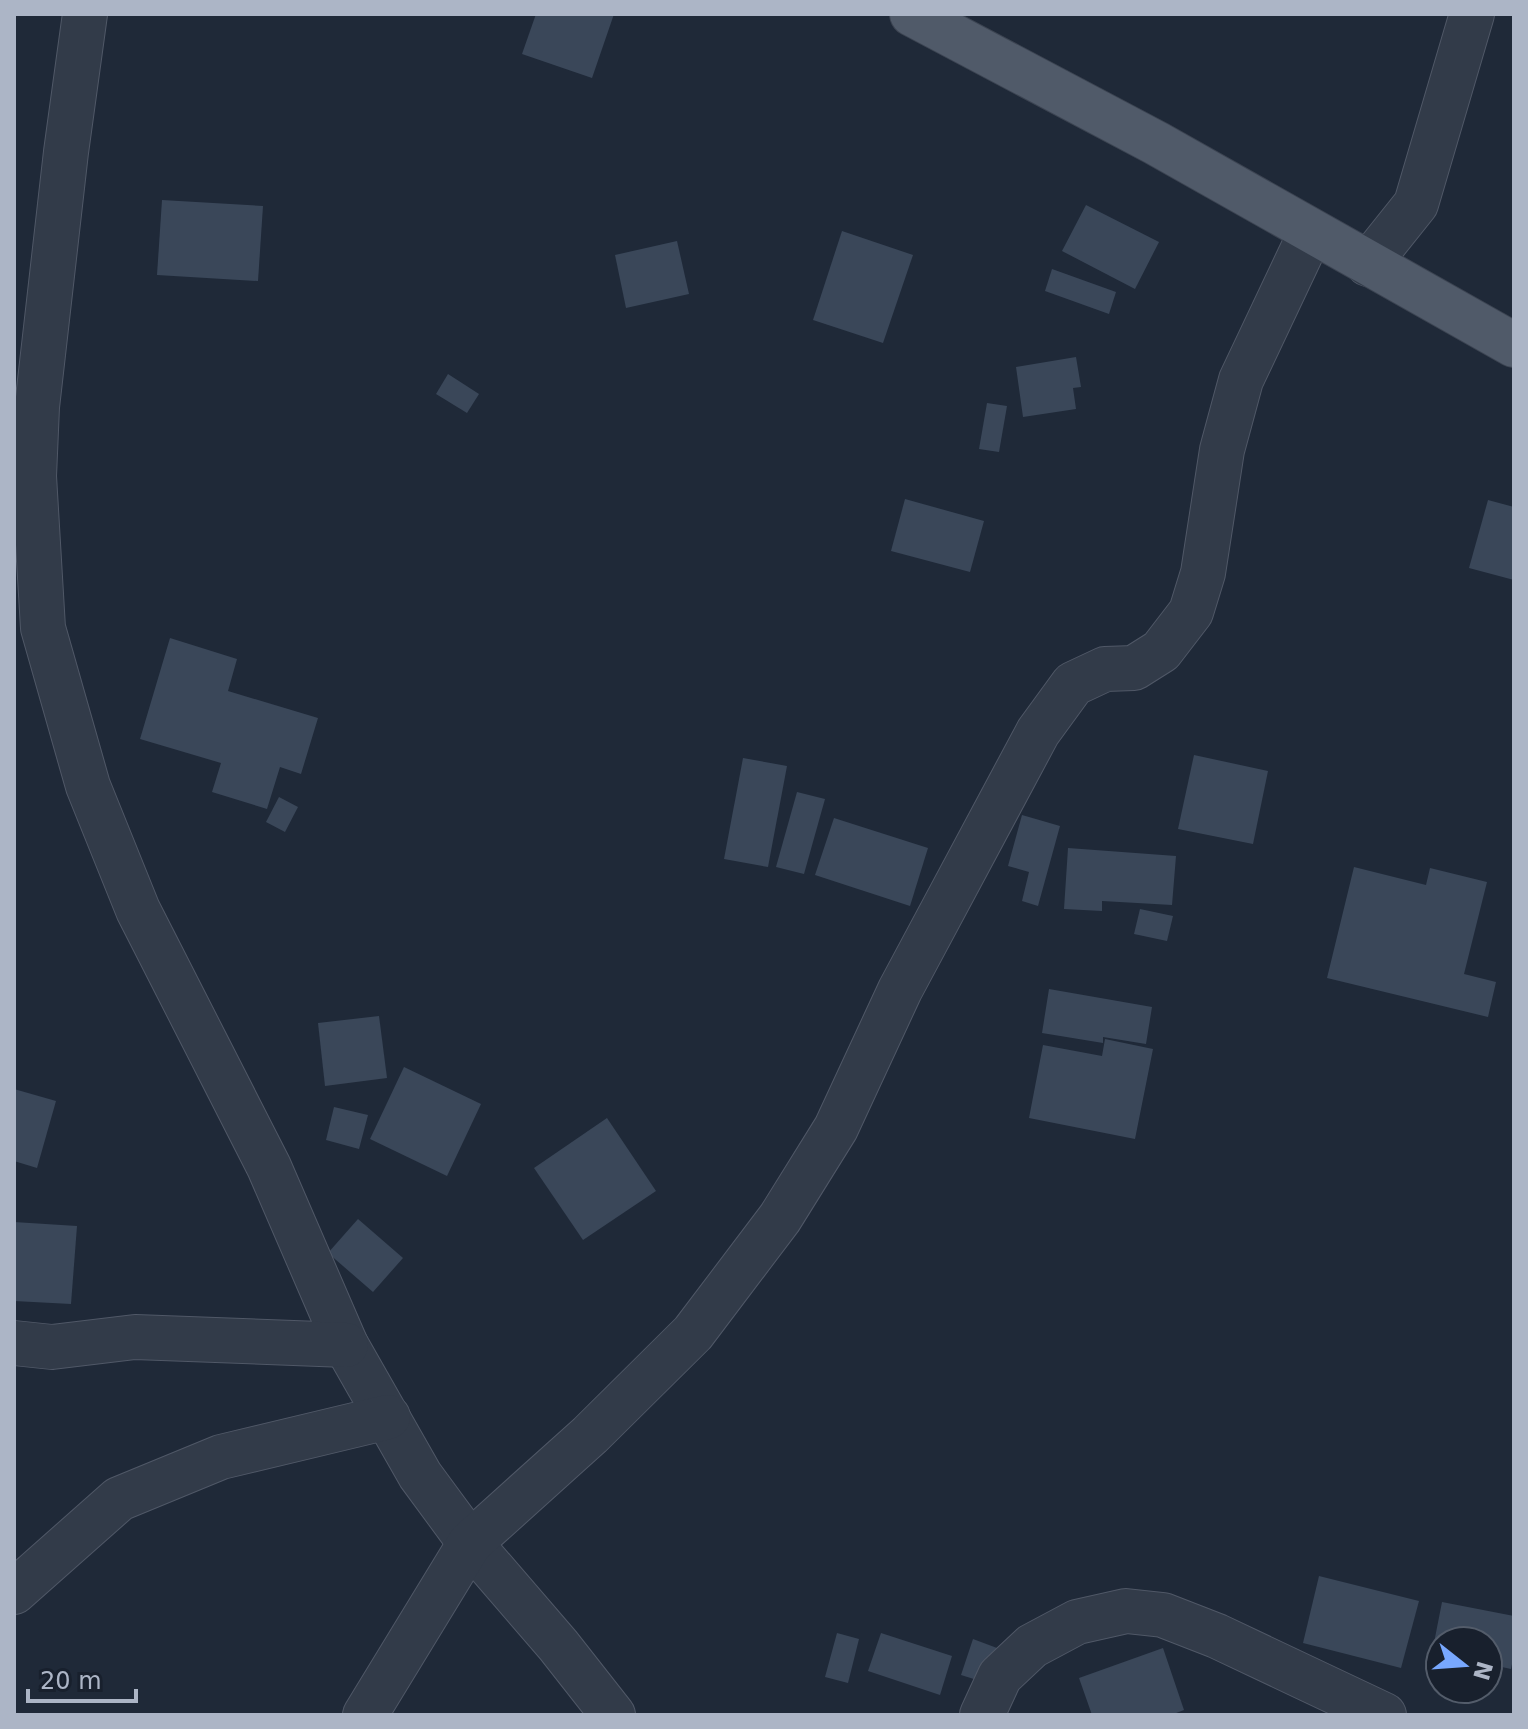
<svg xmlns="http://www.w3.org/2000/svg" width="1528" height="1729" viewBox="0 0 1528 1729" font-family="'DejaVu Sans',sans-serif">
  <style>
    .building { fill: #3a4759 }
    .lines { fill: none; stroke-linecap: round; stroke-linejoin: round }
    .minor-casing { stroke: #505867; stroke-width: 46 }
    .major-casing { stroke: #3c4452; stroke-width: 46 }
    .minor { stroke: #323b49; stroke-width: 44 }
    .major { stroke: #505a69; stroke-width: 44 }
  </style>
  <rect width="100%" height="100%" fill="#1f2938"/>
  <g class="building">
    <path d="M536,14H614L592,78L522,54Z"/>
    <path d="M162,200L263,206L258,281L157,275Z"/>
    <path d="M1086,205L1159,242L1135,289L1062,251Z"/>
    <path d="M842,231L913,255L883,343L813,320Z"/>
    <path d="M677,241L689,294L626,308L615,255Z"/>
    <path d="M1052,269L1116,292L1109,314L1045,291Z"/>
    <path d="M1076,357L1081,387L1073,388L1076,409L1023,417L1016,367Z"/>
    <path d="M448,374L479,394L467,413L436,394Z"/>
    <path d="M987,403L1007,406L999,452L979,449Z"/>
    <path d="M905,499L984,521L970,572L891,551Z"/>
    <path d="M1488,500L1514,507V580L1469,568Z"/>
    <path d="M170,638L237,659L228,691L318,718L301,774L280,767L267,809L212,792L221,763L140,739Z"/>
    <path d="M1194,755L1268,771L1253,844L1178,829Z"/>
    <path d="M743,758L787,766L768,867L724,859Z"/>
    <path d="M797,792L825,799L804,874L776,867Z"/>
    <path d="M279,797L298,807L285,832L266,822Z"/>
    <path d="M1022,815L1060,826L1038,906L1022,901L1029,872L1008,866Z"/>
    <path d="M834,818L928,848L910,906L815,875Z"/>
    <path d="M1068,848L1176,856L1172,905L1102,901V911L1064,909Z"/>
    <path d="M1354,867L1426,885L1430,868L1487,882L1464,974L1496,982L1488,1017L1327,978Z"/>
    <path d="M1140,909L1173,916L1167,941L1134,934Z"/>
    <path d="M1049,989L1152,1007L1146,1044L1103,1037V1043L1042,1033Z"/>
    <path d="M379,1016L387,1078L325,1086L318,1023Z"/>
    <path d="M1105,1039L1153,1049L1135,1139L1029,1118L1043,1045L1102,1056Z"/>
    <path d="M404,1067L481,1104L447,1176L370,1139Z"/>
    <path d="M14,1089L56,1101L37,1168L14,1161Z"/>
    <path d="M334,1107L368,1115L359,1149L326,1140Z"/>
    <path d="M607,1118L656,1191L583,1240L534,1168Z"/>
    <path d="M358,1219L403,1258L373,1292L328,1253Z"/>
    <path d="M14,1222L77,1226L71,1304L14,1301Z"/>
    <path d="M1319,1576L1419,1601L1401,1668L1303,1643Z"/>
    <path d="M1442,1602L1514,1616V1654L1511,1669L1488,1664V1641H1440V1655L1432,1653Z"/>
    <path d="M837,1633L859,1639L848,1683L825,1677Z"/>
    <path d="M881,1633L952,1656L940,1695L868,1671Z"/>
    <path d="M973,1639L1005,1651L993,1685L961,1675Z"/>
    <path d="M1163,1648L1184,1710L1171,1715H1092L1079,1678Z"/>
  </g>
  <g class="lines">
    <g class="minor-casing">
      <g id="minor">
        <path d="M85,14L66,152L37,407L34,476L43,628L88,786L138,910L269,1167L346,1345L420,1475L470,1543L558,1645L613,1715"/>
        <path d="M1368,264L1416,204L1472,14"/>
        <path d="M14,1343L52,1347L135,1337L346,1345"/>
        <path d="M14,1592L119,1499L221,1457L388,1417"/>
        <path d="M365,1715L470,1543L590,1435L693,1333L780,1218L836,1128L900,990L1038,732L1073,684L1105,669L1134,668L1161,651L1191,612L1203,573L1222,450L1241,380L1311,232"/>
        <path d="M982,1715L1000,1676L1032,1646L1077,1622L1126,1611L1163,1615L1217,1636L1384,1715"/>
      </g>
    </g>
    <g class="major-casing">
      <path id="major" d="M912,14L1156,143L1514,345"/>
    </g>
    <use href="#minor" class="minor"/>
    <use href="#major" class="major"/>
  </g>
  <rect width="1528" height="1729" fill="none" stroke="#acb5c6" stroke-width="32"/>
  <g transform="translate(1464 1665) rotate(107)"><circle r="38" fill="#18202d" stroke="#535c6a" stroke-width="2"/>
  <path d="M0-6L14 30L0 20L-14 30Z" fill="#78a8fe"/>
  <text y="-12" font-size="22" font-weight="bold" text-anchor="middle" fill="#acb5c6">N</text>
  </g>
  <path d="M28 1689v12h108v-12" fill="none" stroke="#acb5c6" stroke-width="4"/>
  <text x="40" y="1689" font-size="24" fill="#acb5c6" stroke="#18202d" stroke-width="6" paint-order="stroke">20 m</text>
</svg>
